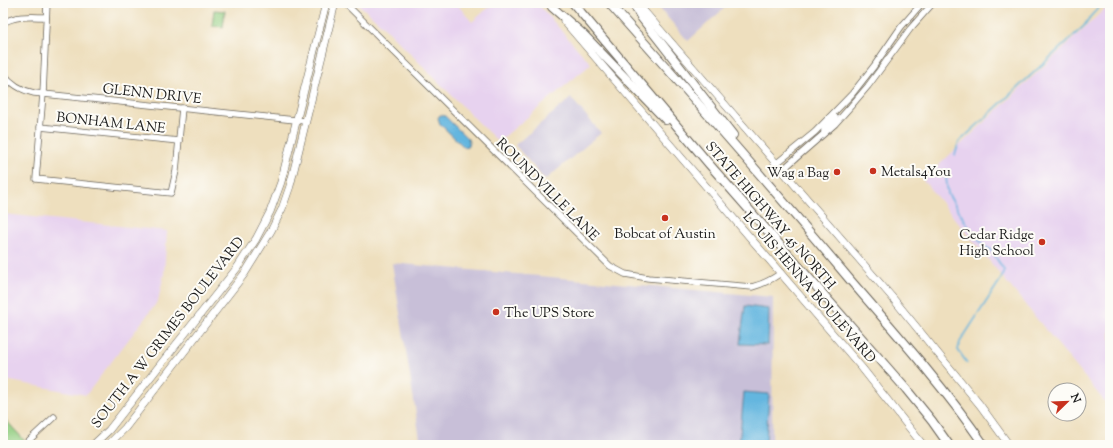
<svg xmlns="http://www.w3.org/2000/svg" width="1113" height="448" viewBox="0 0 1113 448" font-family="'Sorts Mill Goudy',serif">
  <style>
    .built { fill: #e7d2ef }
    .industrial { fill: #c8bfd8 }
    .green { fill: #94cf83; stroke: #587650 }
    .water { fill: #64b6df; stroke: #40697e }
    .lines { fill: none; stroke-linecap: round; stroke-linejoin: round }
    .stream { stroke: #64b6df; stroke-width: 1.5 }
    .minor-casing { stroke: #666055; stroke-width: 7 }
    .major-casing { stroke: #666055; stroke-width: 8 }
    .highway-casing { stroke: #666055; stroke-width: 10 }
    .minor { stroke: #fff; stroke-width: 5.5 }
    .major { stroke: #fff; stroke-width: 7 }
    .highway { stroke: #fff; stroke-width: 8 }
    .poi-dot { fill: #c8321e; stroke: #fdfcf7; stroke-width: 1.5 }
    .labels { text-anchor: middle; stroke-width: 4; stroke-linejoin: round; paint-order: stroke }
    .street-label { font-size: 14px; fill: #1c1c1c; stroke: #fdfcf7 }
    .poi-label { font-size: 14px; fill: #1c1c1c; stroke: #fdfcf7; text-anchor: start }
  </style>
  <rect width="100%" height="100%" fill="#fdfcf7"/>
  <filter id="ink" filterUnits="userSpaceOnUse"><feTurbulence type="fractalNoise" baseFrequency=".025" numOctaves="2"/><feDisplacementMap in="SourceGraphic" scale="8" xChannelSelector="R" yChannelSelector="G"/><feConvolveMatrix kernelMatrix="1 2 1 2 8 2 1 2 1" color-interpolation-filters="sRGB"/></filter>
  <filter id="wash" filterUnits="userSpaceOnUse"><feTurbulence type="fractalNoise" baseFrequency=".012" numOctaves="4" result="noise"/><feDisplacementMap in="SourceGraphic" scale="16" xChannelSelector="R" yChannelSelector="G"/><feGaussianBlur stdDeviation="0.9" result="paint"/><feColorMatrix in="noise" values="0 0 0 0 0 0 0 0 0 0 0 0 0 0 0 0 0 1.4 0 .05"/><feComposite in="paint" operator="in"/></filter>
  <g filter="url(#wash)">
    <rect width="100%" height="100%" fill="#eedfbe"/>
    <g class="built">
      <path d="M357,3H456L472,22L494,3H537L591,64L498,142L381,24Z"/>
      <path d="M1110,4V408L923,180Z"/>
      <path d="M3,214L167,231L164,274L158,301L86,395L5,380L3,378Z"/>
    </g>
    <g class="industrial">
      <path d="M655,3H730L688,41Z"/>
      <path d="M571,98L601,133L545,180L515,145Z"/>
      <path d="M392,263L773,297L772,445H421Z"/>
    </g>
    <g class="green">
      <path d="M214,10L225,11L223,27L212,26Z"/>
      <path d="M3,417L24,440L19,445H8L3,440Z"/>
    </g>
    <g class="water">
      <path d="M440,115L445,116L468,139L469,142V145L465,147L463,146L440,124L438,118Z"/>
      <path d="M745,306L769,309L768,345L740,344Z"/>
      <path d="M744,392L769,394L766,445H739Z"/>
    </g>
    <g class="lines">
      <g class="stream">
        <path d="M955,155L959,142L1084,26L1090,17L1103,3"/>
        <path d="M947,173L946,177L948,194L969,228L985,247L991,250L1004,270L1001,279L960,342L958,350L967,363"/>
      </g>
    </g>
  </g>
  <g filter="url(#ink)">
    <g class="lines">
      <g class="minor-casing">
        <g id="minor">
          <path d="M47,3L43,94L36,179L171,193L176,171L182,108"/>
          <path d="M345,3L610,266L625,274L648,278L752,287C764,284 771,280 781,273"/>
          <path d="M3,23C17,15 31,17 46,17"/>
          <path d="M3,73C11,84 20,90 34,93L305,121"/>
          <path d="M3,91L9,82"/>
          <path d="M40,127L179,141"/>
          <path d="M824,132V130L835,117"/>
          <path d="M777,163L815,132L852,94L874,66L901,27L922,3"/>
          <path d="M784,171L788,165L835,124L851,106L868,86L910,29L933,3"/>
          <path d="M24,445L54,417"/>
        </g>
      </g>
      <g class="major-casing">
        <g id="major">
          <path d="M637,3L891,296L980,405L1009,445"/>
          <path d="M564,21L862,368L923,445"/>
          <path d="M93,445L109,430L160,365L237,268L256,239L270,212L281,182L326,3"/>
          <path d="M108,445L125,428L245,273L271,231L282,209L290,186L335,3"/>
        </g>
      </g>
      <g class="highway-casing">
        <g id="highway">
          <path d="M573,3L709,164L906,389L932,421L949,445"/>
          <path d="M609,3C691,95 772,187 851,281C897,334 944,387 984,445"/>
          <path d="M633,3L641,17L733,135"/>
          <path d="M552,7L584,35L666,120"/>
        </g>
      </g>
      <use href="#minor" class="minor"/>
      <use href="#major" class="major"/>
      <use href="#highway" class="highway"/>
    </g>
  </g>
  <g class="poi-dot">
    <circle cx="873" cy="171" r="4"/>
    <circle cx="837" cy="172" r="4"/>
    <circle cx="665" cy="218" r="4"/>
    <circle cx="1042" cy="242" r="4"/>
    <circle cx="496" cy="312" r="4"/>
  </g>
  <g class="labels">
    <g class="street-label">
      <text transform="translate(152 93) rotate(6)" y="5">GLENN DRIVE</text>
      <text transform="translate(111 122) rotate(6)" y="5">BONHAM LANE</text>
      <text transform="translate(548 189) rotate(45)" y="5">ROUNDVILLE LANE</text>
      <text transform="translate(771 215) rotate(49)" y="5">STATE HIGHWAY 45 NORTH</text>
      <text transform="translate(810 287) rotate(49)" y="5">LOUIS HENNA BOULEVARD</text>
      <text transform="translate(167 332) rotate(-52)" y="5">SOUTH A W GRIMES BOULEVARD</text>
    </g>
    <g class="poi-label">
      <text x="881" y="176">Metals4You</text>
      <text x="829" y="177" text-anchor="end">Wag a Bag</text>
      <text x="665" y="238" text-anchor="middle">Bobcat of Austin</text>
      <text x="1034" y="239" text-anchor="end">Cedar Ridge<tspan x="1034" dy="16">High School</tspan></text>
      <text x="504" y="317">The UPS Store</text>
    </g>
  </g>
  <rect width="1113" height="448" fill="none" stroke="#fdfcf7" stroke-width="16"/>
  <g transform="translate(1067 402) rotate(67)"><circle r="19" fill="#fdfcf7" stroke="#a3a29f"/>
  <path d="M0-3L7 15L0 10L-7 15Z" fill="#c8321e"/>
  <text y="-6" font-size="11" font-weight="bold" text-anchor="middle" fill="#1c1c1c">N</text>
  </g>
</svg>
